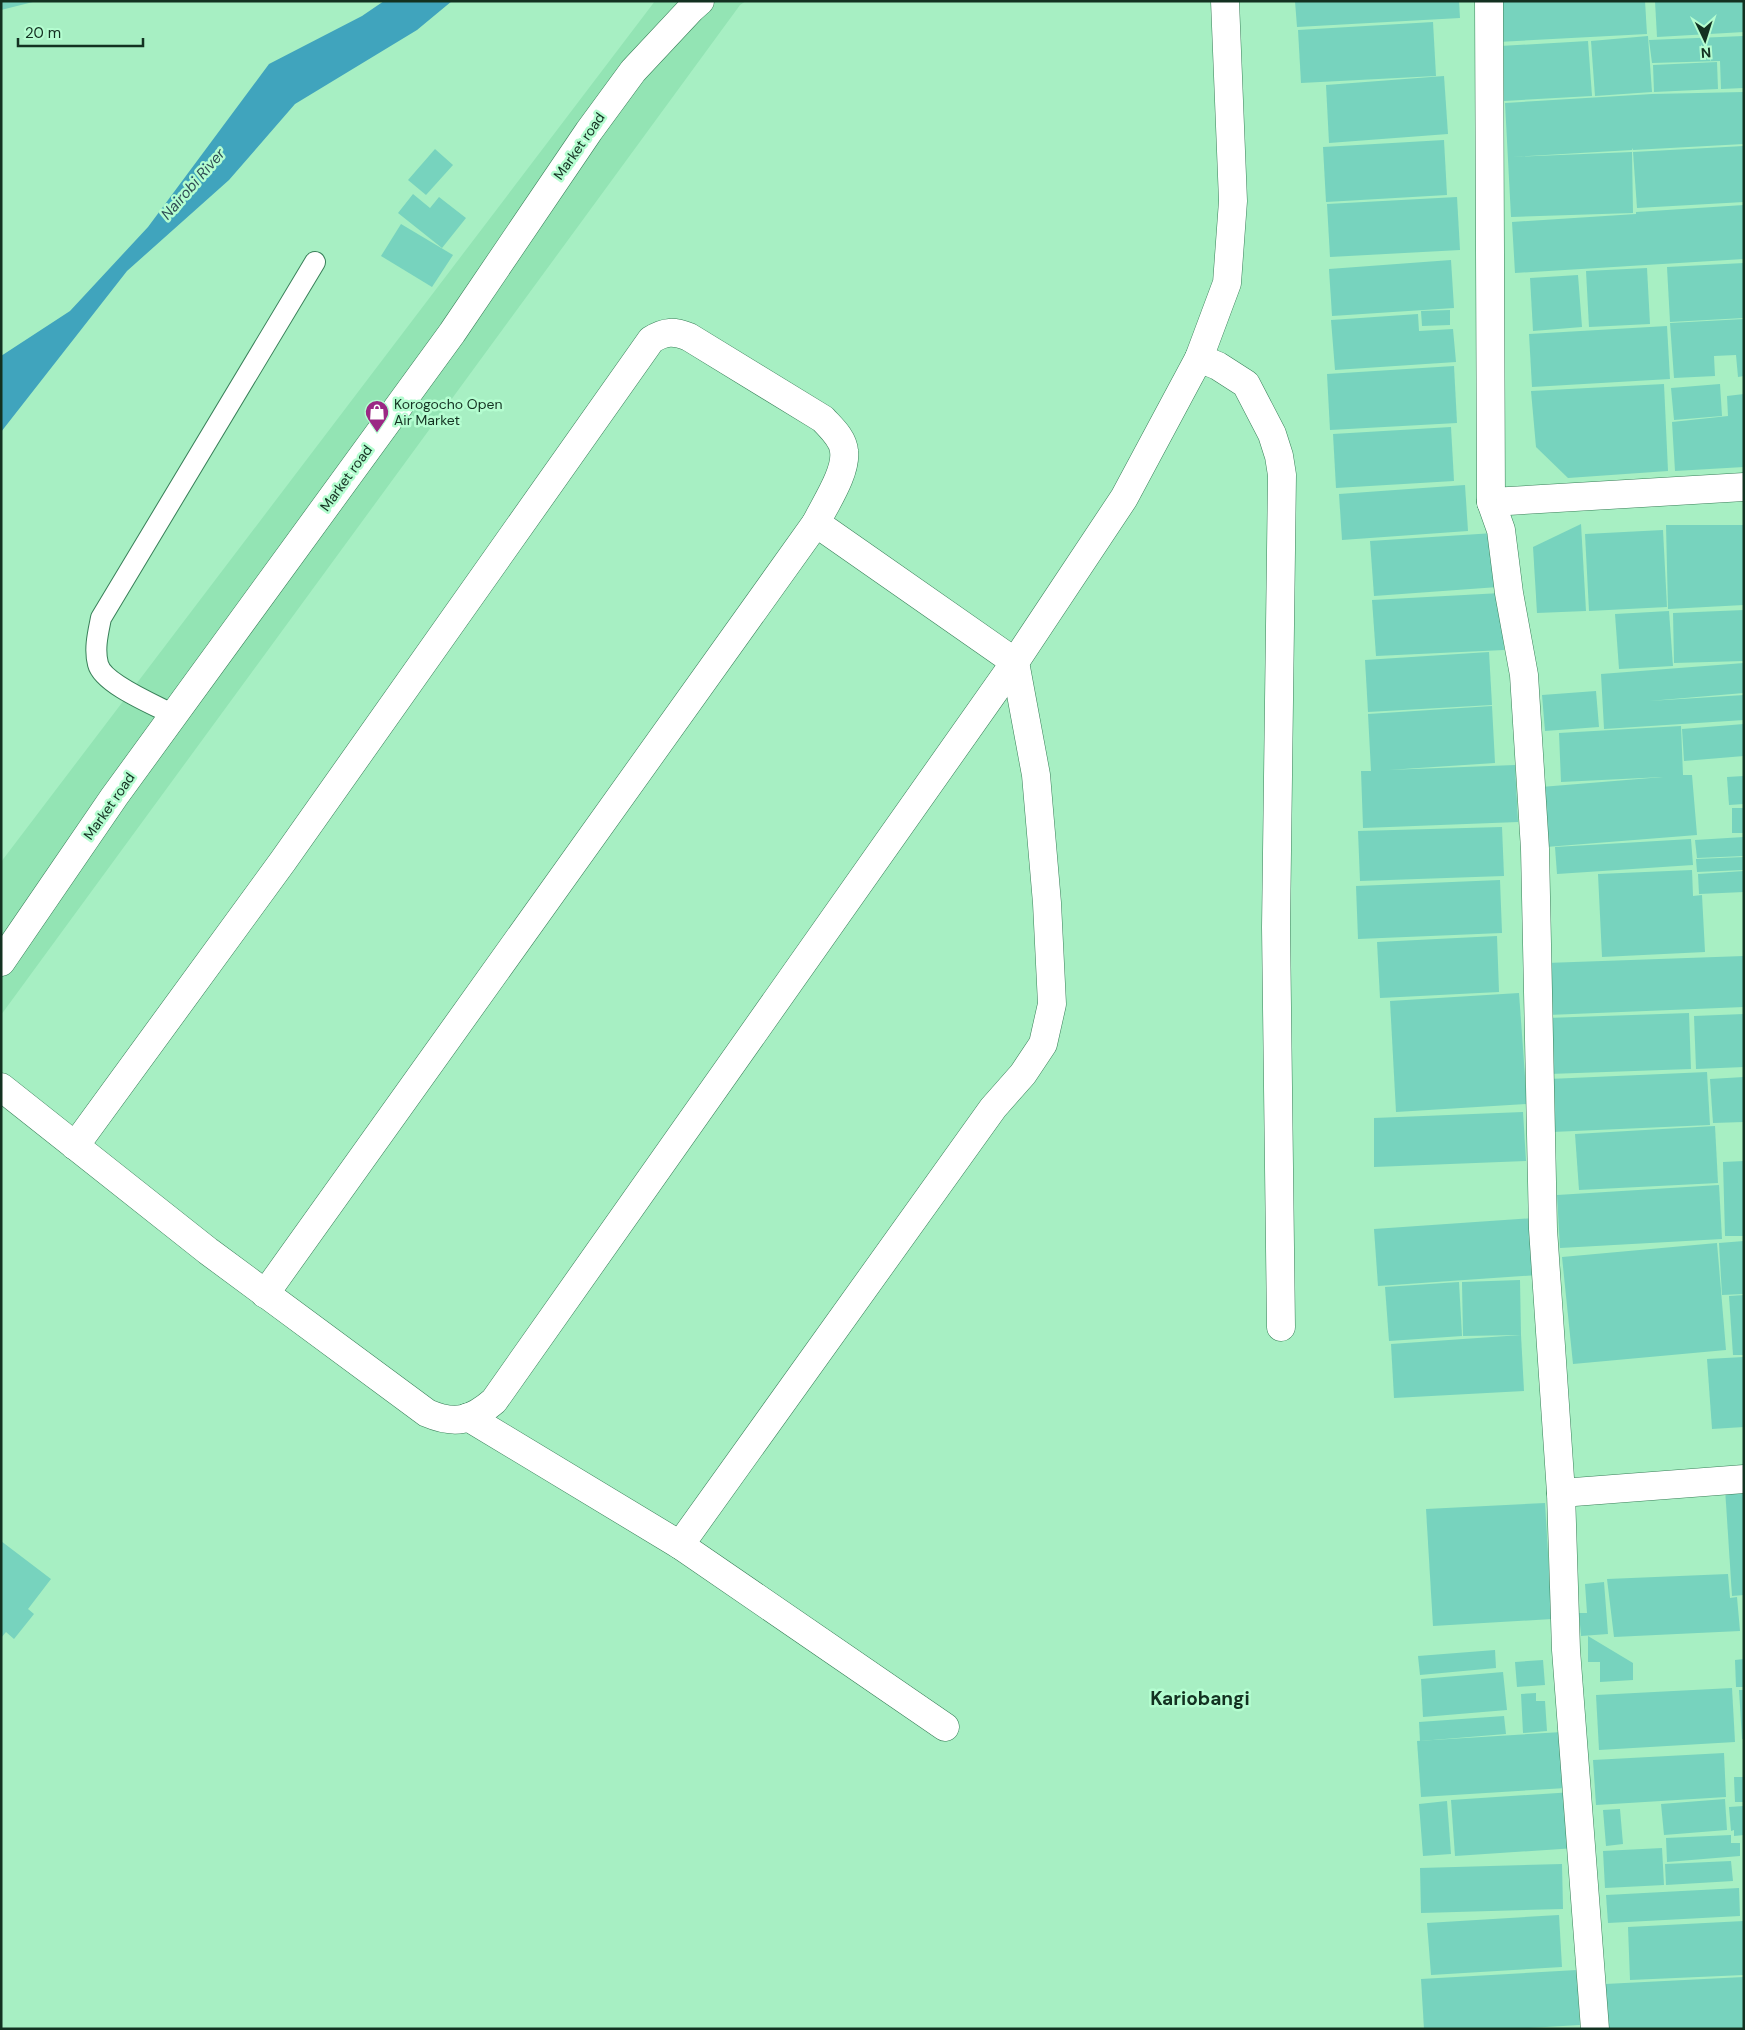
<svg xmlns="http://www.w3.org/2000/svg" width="1745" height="2030" viewBox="0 0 1745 2030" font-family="'DM Sans',sans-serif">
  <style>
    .built { fill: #93e4b4 }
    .water { fill: #40a4bd }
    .building { fill: #77d3be }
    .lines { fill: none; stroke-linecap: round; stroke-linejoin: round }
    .service-casing { stroke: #387f58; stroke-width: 22 }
    .minor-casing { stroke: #387f58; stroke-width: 29 }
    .service { stroke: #fff; stroke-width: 20 }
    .minor { stroke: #fff; stroke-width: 28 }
    .labels { text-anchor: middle; stroke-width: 5; stroke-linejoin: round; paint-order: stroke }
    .street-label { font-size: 14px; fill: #133121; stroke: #b4fdd0 }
    .poi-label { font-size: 14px; fill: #133121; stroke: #b4fdd0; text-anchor: start }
    .water-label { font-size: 15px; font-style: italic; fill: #304e56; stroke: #b4fdd0 }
    .district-label { font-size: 19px; font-weight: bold; fill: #133121; stroke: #b4fdd0 }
  </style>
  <rect width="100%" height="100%" fill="#a7efc3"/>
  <path class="built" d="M655,1H746L740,5L1,1015V862Z"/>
  <path class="water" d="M384,1H452L417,30L295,104L229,180L127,271L1,432V356L70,311L148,227L269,64L362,16Z"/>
  <g class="building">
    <path d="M1,1H32L33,2L1,10Z"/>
    <path d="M1295,1H1459L1460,18L1297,27Z"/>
    <path d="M1496,1H1645L1647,34L1498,42Z"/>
    <path d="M1655,1H1744V32L1657,37Z"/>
    <path d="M1433,22L1436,76L1301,83L1298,30Z"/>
    <path d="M1648,36L1652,92L1595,96L1591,41Z"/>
    <path d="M1744,36V88L1721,89L1720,61L1652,63L1649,40Z"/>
    <path d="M1588,41L1592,96L1504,101L1500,46Z"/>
    <path d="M1717,62L1718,89L1654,92L1653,65Z"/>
    <path d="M1444,76L1448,134L1329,143L1326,85Z"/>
    <path d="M1744,92V144L1633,150L1632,148V150L1512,157L1632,152L1633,213L1511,217L1505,103L1652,94Z"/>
    <path d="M1444,140L1447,195L1326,202L1323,147Z"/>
    <path d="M1744,146V202L1637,208L1633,152Z"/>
    <path d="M435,149L453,165L426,195L408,180Z"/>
    <path d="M413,194L430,208L439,197L466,218L442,248L398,213Z"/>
    <path d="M1457,197L1460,250L1330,257L1327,204Z"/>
    <path d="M1744,205V259L1515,273L1512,222L1636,214V212Z"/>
    <path d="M401,224L453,255L432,287L381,256Z"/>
    <path d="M1451,260L1454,308L1332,316L1329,269Z"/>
    <path d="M1744,263V318L1670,322L1667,267Z"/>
    <path d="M1647,268L1650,324L1589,327L1586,271Z"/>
    <path d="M1578,275L1582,327L1533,331L1530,278Z"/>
    <path d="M1450,310V325L1422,326L1421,311Z"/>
    <path d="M1418,314L1419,331L1453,329L1456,362L1335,370L1331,320Z"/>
    <path d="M1744,319V376L1738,377L1736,355L1714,356L1715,376L1674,378L1670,323Z"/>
    <path d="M1667,326L1670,379L1532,387L1529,334Z"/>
    <path d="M1454,366L1457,423L1330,430L1327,374Z"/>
    <path d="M1664,384L1668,471L1568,478L1536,447L1531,391Z"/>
    <path d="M1720,384L1722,416L1674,420L1671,388Z"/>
    <path d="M1744,394V467L1675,471L1672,422L1728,416L1727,396Z"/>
    <path d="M1451,427L1454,481L1336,488L1333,434Z"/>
    <path d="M1465,485L1468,531L1342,540L1339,494Z"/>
    <path d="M1581,524L1586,611L1537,613L1533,547Z"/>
    <path d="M1666,525H1744V605L1668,609Z"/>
    <path d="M1663,530L1667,607L1589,611L1585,534Z"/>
    <path d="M1494,533L1498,587L1374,596L1370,541Z"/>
    <path d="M1501,593L1504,650L1376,656L1372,600Z"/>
    <path d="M1744,610V661L1674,663L1673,613Z"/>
    <path d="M1669,611L1673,666L1619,669L1615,614Z"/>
    <path d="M1489,652L1492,705L1368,712L1365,660Z"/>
    <path d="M1744,663V693L1649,701L1744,695V720L1604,729L1601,674Z"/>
    <path d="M1596,691L1599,727L1545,731L1542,695Z"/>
    <path d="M1492,706L1495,763L1388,770L1515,765L1518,822L1363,828L1361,771H1371L1368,714Z"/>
    <path d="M1744,724V756L1684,761L1682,729Z"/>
    <path d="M1681,726L1683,775H1692L1697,835L1546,847L1541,787L1663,777L1561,782L1559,733Z"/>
    <path d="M1744,776V804L1729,805L1727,777Z"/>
    <rect x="1732" y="808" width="12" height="25"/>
    <path d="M1502,827L1504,876L1360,881L1358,831Z"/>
    <path d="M1744,837V856L1697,858L1695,840Z"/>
    <path d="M1691,839L1693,865L1557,874L1555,847Z"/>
    <path d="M1744,857V870L1697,872L1696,859Z"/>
    <path d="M1692,870L1693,896L1702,895L1705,952L1602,957L1598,874Z"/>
    <path d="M1744,871V892L1699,894L1698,874Z"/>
    <path d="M1500,880L1502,933L1358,939L1356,886Z"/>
    <path d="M1497,936L1499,992L1380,998L1377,942Z"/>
    <path d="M1744,956V1007L1548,1015L1546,963Z"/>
    <path d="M1519,993L1527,1104L1396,1112L1390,1001Z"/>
    <path d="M1689,1013L1691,1069L1549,1074L1547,1018Z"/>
    <path d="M1744,1014V1067L1696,1069L1694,1016Z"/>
    <path d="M1707,1072L1710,1125L1552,1132L1549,1079Z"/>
    <path d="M1744,1077V1122L1713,1123L1710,1079Z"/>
    <path d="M1523,1112L1526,1161L1374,1167V1118Z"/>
    <path d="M1715,1126L1718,1183L1579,1190L1575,1134Z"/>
    <path d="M1744,1161V1236H1725L1723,1162Z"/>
    <path d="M1719,1185L1722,1239L1560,1248L1557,1195Z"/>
    <path d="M1534,1218L1538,1275L1378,1286L1374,1229Z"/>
    <path d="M1744,1241V1294L1722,1295L1719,1243Z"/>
    <path d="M1717,1243L1726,1350L1573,1364L1562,1257Z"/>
    <path d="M1520,1280L1521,1335L1463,1336L1462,1282Z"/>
    <path d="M1459,1282L1462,1336L1389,1341L1385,1287Z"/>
    <path d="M1744,1295V1355H1733L1729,1296Z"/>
    <path d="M1521,1335L1524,1391L1394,1398L1391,1344Z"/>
    <path d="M1744,1357V1427L1712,1429L1707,1359Z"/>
    <path d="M1744,1487V1595L1732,1596L1725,1488Z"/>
    <path d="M1545,1503L1552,1619L1433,1626L1426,1509Z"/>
    <path d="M1,1541L51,1579L28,1609L34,1614L14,1639L6,1632L1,1638Z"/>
    <path d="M1728,1574L1730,1598L1737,1597L1740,1631L1614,1637L1607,1579Z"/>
    <path d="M1604,1582L1608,1634L1581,1636L1579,1613H1587L1585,1584Z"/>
    <path d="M1588,1636L1633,1663V1680L1600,1682V1662H1588Z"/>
    <path d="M1495,1650L1496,1668L1420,1675L1418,1656Z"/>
    <path d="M1744,1659V1687H1736L1735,1660Z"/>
    <path d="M1543,1660L1545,1685L1517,1687L1515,1662Z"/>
    <path d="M1503,1672L1507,1710L1423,1717L1421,1679Z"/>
    <path d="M1732,1688L1735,1742L1599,1750L1596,1695Z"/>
    <path d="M1739,1690H1744V1739H1742Z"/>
    <path d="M1536,1693V1701H1545L1547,1731L1523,1733L1521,1694Z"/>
    <path d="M1504,1716L1506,1734L1420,1741L1419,1722Z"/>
    <path d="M1562,1732L1566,1788L1421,1797L1417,1741Z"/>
    <path d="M1724,1753L1726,1797L1596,1805L1593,1760Z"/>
    <path d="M1734,1777H1744V1802H1735Z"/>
    <path d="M1573,1792L1576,1848L1455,1856L1451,1800Z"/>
    <path d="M1725,1799L1727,1830L1664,1835L1661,1804Z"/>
    <path d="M1447,1801L1451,1854L1423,1856L1419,1804Z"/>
    <path d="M1744,1806V1835L1734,1836V1830L1731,1831L1729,1807Z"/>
    <path d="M1620,1809L1623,1844L1606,1846L1603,1810Z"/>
    <path d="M1731,1835V1843H1740V1856L1667,1862L1666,1838Z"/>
    <path d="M1662,1848L1664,1885L1605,1888L1603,1851Z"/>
    <path d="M1731,1861L1733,1881L1666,1885L1665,1864Z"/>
    <path d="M1562,1864L1563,1909L1421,1913L1420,1868Z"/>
    <path d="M1739,1888L1740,1916L1608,1923L1606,1895Z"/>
    <path d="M1559,1915L1562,1967L1431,1975L1427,1923Z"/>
    <path d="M1744,1921V1975L1630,1980L1628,1927Z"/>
    <path d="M1577,1970L1580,2025L1513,2029H1424L1421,1979Z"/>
    <path d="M1744,1977V2028L1607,2029L1605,1984Z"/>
  </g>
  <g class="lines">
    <g class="service-casing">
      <path id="service" d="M174,715C155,705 103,684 98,664C94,649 98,633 101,618L315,262"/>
    </g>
    <g class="minor-casing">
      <g id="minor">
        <path d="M1489,1L1491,502L1501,530L1509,593L1524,675L1535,849L1543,1229L1561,1493L1566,1650L1595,2029"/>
        <path d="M1199,358L1218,366L1246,384L1272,434L1279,456L1282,475L1276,927L1281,1327"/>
        <path d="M1491,502L1744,487"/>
        <path d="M1,962L114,797L452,333L589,131L633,71L691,9L700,1"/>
        <path d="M1,1087L208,1251L427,1413C455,1425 471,1421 494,1401L1015,662L1124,498L1199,358L1227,283L1233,201L1225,1"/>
        <path d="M75,1146L283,861L651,340C665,331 674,331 689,337L823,419C831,428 843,438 844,451C847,472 825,504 816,523"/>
        <path d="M265,1294L816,523L1015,662L1036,775L1047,903L1052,1004L1043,1044L1023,1074L993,1108L680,1545"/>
        <path d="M468,1417L680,1545L945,1727"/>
        <path d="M1561,1493L1744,1479"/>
      </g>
    </g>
    <use href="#service" class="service"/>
    <use href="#minor" class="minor"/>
  </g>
  <defs>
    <g id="shop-pin" transform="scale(1.25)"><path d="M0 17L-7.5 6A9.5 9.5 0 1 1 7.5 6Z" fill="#9b2884" stroke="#b4fdd0"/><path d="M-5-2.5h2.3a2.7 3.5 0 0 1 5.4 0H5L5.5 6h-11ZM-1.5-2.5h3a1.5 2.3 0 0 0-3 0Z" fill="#fff"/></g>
  </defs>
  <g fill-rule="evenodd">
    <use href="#shop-pin" x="377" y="412"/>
  </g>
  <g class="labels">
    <g class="street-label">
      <text transform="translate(579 146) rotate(-55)" y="5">Market road</text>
      <text transform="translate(346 478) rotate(-54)" y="5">Market road</text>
      <text transform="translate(109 806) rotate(-55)" y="5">Market road</text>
    </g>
    <g class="poi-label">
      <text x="394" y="409">Korogocho Open<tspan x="394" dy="16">Air Market</tspan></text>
    </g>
    <g class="water-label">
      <text transform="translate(193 184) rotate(-49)" y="5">Nairobi River</text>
    </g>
    <g class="district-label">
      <text x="1200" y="1705">Kariobangi</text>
    </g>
  </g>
  <rect width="1745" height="2030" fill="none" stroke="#133121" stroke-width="5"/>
  <g transform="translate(1705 40) rotate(176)" stroke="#b4fdd0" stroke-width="4" paint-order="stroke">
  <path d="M0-4L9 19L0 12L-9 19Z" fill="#133121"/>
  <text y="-8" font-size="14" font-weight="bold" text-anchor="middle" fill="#133121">N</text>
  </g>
  <path d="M18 38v8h125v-8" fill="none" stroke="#133121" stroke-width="2.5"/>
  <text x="25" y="38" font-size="15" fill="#133121" stroke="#b4fdd0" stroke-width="4" paint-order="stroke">20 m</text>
</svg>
